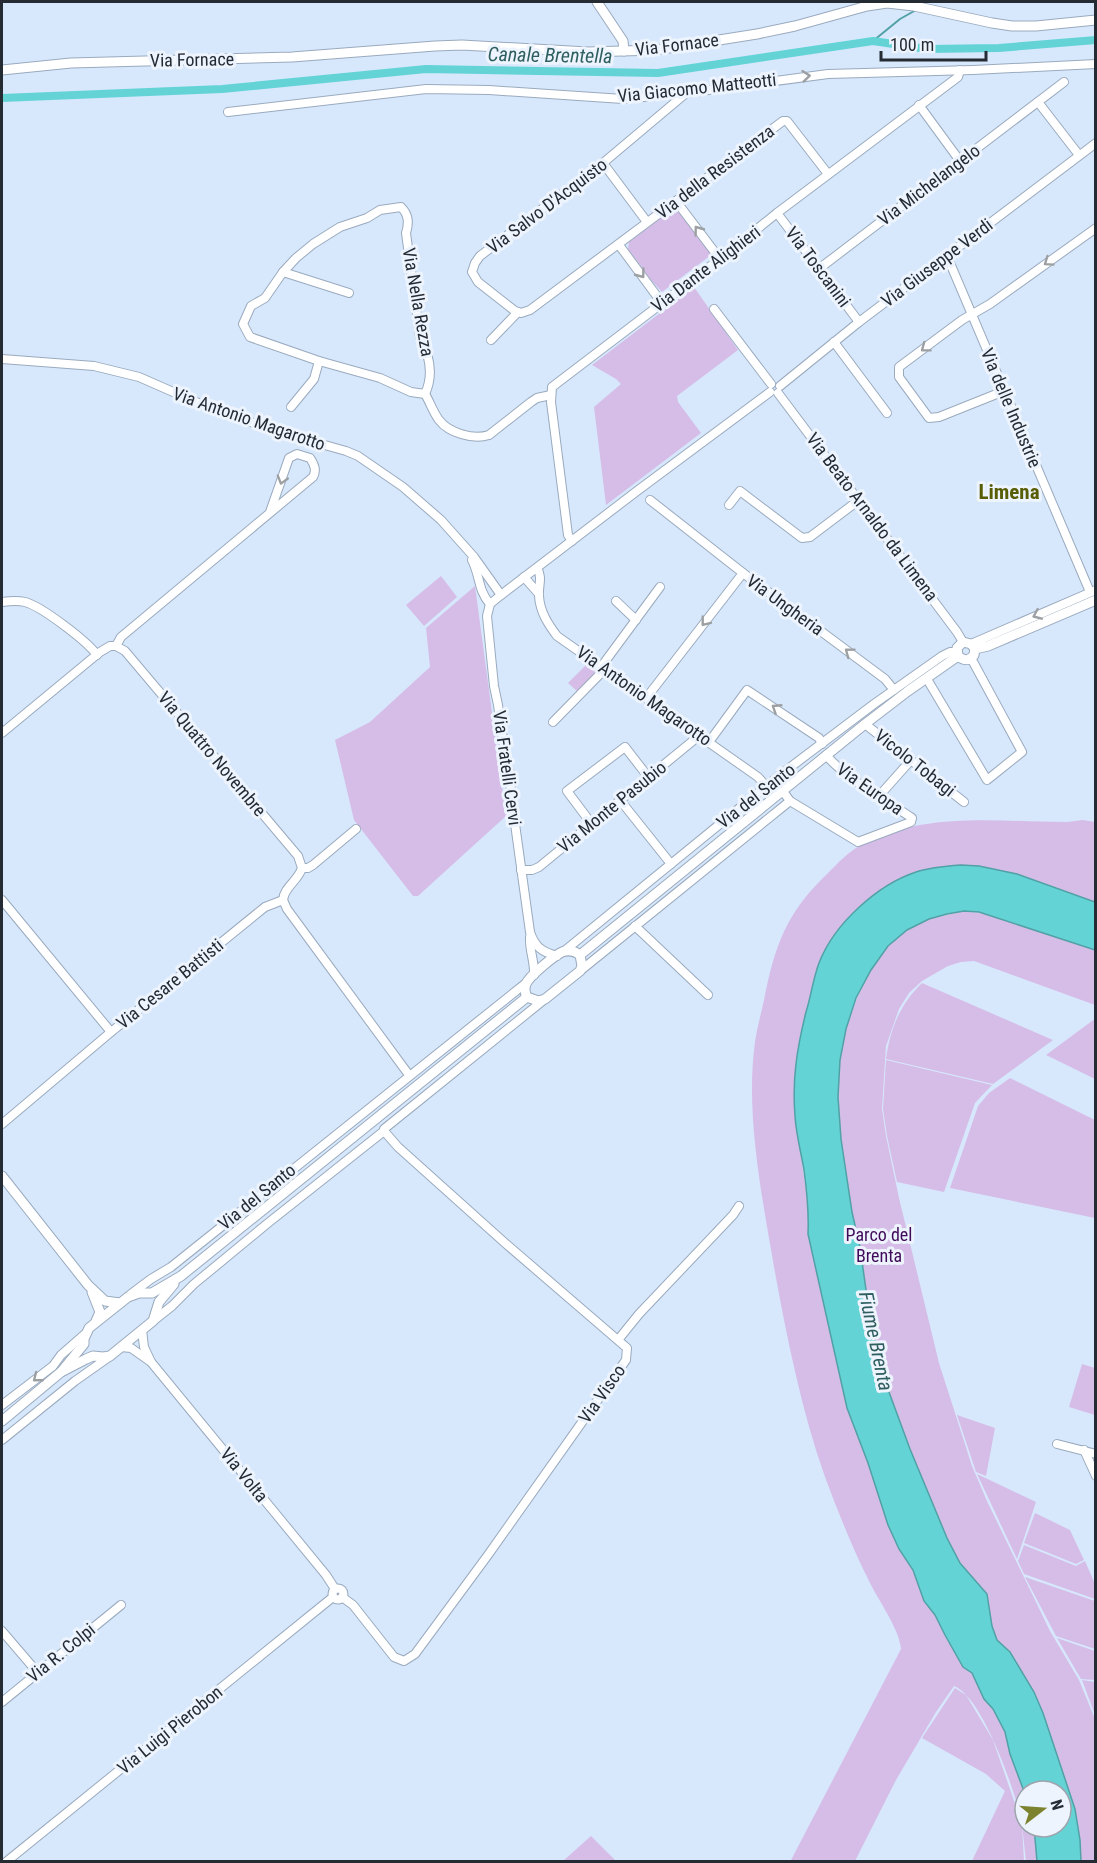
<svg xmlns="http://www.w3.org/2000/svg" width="1097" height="1863" viewBox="0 0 1097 1863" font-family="'Roboto Condensed',sans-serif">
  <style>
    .green { fill: #d6bde7 }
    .water { fill: #64d3d6; stroke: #51a1a5; stroke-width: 1.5 }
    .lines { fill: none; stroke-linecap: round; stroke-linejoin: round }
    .stream { stroke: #51a1a5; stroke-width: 2 }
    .canal { stroke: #64d3d6; stroke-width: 8 }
    .minor-casing { stroke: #9aaabe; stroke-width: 10 }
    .tertiary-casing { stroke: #9aaabe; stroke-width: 11 }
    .minor { stroke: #fff; stroke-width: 8 }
    .tertiary { stroke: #fff; stroke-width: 9 }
    .oneway { stroke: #9da0a3 }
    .labels { text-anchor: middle; stroke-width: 6; stroke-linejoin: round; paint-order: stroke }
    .street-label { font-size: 18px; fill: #252b33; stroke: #edf4fd }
    .park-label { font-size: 18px; fill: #400a5a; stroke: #edf4fd }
    .water-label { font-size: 20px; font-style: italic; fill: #2e5e5f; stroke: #edf4fd }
    .quarter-label { font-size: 21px; font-weight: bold; fill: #585c04; stroke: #edf4fd }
  </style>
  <rect width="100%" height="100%" fill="#d7e8fd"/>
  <g class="green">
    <path d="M673,209L678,210L710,252L711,255L662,292L651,280L628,249L629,242Z"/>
    <path d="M694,287L738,350L677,396L678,402L701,433L606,505L594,407L621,384L616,379L592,365Z"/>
    <path d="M441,576L457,597L424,626L406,605Z"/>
    <path d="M475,586L506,816L418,896H413L354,820L335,740L370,722L430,667L426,628Z"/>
    <path d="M588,663L595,668V676L579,693L568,683Z"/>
    <path d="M1083,820L1095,822V902L1017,874L979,866L961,865L917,871L894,882L861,905L846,922L830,942L819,963L799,1040L795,1066V1117L809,1210L808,1234L847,1408L868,1463L888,1525L899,1549L913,1569L924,1601L935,1615L945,1635L963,1667L972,1673L984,1699L993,1709L1005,1732L1010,1754L1025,1794V1827H1034L1037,1861H1026L1022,1825L1024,1861H972L1005,1791L986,1774L922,1738L955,1688L966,1695L993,1740L1021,1821C1016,1792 982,1696 954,1686L936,1712L896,1780L855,1861L790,1862L901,1649C900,1630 878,1600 869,1581C852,1547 838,1512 825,1477C801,1409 787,1338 774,1267C762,1196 745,1114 755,1042C757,1028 761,1014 764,1000C775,945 786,913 828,873C838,863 848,852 861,845C924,811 999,822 1067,822Z"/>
    <path d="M964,911C1009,915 1052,937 1095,950V1005L974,961L961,962L948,966L922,981L909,993L899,1009L886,1046L882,1109L886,1136L899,1198L939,1363L972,1466L987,1501L1050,1631L1079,1680L1095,1719V1861H1081L1080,1840L1075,1809L1043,1713L1034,1692L1010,1652L997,1640L992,1627L987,1594L960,1563L947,1538L910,1449L882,1373L870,1318L860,1247L852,1212L841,1139L838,1097L840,1060L846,1029L857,998L871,970L888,946L907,930L929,919Z"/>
    <path d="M922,983L1053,1040L993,1084L886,1059C890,1029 900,1004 922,983Z"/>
    <path d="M1095,1019V1079L1046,1055L1092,1021Z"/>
    <path d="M886,1060L992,1085L975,1103L944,1192L897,1182L887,1136L883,1109Z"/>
    <path d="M1010,1078L1095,1120V1218L950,1188L978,1106L989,1093Z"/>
    <path d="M1082,1364L1095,1368V1415L1069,1407Z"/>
    <path d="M957,1415L995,1428L986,1476L976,1472Z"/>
    <path d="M977,1474L1036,1502L1017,1559Z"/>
    <path d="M1035,1513L1070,1530L1084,1560L1076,1564L1024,1543Z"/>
    <path d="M1024,1545L1076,1566L1085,1561L1095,1584V1599L1024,1574L1018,1561Z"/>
    <path d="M1025,1577L1095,1601V1649L1056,1636Z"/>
    <path d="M1057,1638L1095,1651V1680L1081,1679Z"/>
    <path d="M1082,1680L1095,1682V1715Z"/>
    <path d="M591,1836L616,1861H563Z"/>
  </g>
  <path class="water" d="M961,865L979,866L1017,874L1095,902V950L979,912L964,911L947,914L929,919L907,930L888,946L871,970L856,998L846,1029L840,1060L838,1097L841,1139L852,1212L860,1247L870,1318L882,1373L910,1449L947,1538L960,1563L987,1594L992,1626L997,1640L1010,1652L1034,1692L1043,1713L1075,1809L1080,1840L1081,1861H1037L1034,1827H1061V1791H1025V1794L1010,1754L1005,1732L993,1709L984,1699L972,1673L963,1667L945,1635L935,1615L924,1601L913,1570L899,1549L888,1525L868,1463L847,1408L808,1234C809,1212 807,1192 804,1170C801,1152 796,1134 795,1116C792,1079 797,1048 806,1012C811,996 813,979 819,963C834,924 877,885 916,872C931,867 946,866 961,865Z"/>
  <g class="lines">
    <path class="stream" d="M873,41L900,19L916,10"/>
    <path class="canal" d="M2,98L222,89L426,69L658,73L873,41L927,49L999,48L1096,40"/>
    <g class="minor-casing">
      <g id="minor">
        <path d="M685,94L603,163L480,256L475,263L472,272L478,282L515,311L521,313L530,310L783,121H787L828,174"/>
        <path d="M1038,102L1079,155"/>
        <path d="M919,105L960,161"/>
        <path d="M228,112L426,89L489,90L623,99L686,93L828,74L973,70L1096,64"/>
        <path d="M603,163L647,222"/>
        <path d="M676,201L720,259"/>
        <path d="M401,207C409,215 409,223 406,233L420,337C429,354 434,375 425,394L411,392L380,378L319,361L250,337L243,324L251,306L265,298L283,272L296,258L313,244L340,227L367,218L380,210Z"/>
        <path d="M777,213L859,322"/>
        <path d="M619,245L662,303"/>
        <path d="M947,256L1090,592"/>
        <path d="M820,268L1064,82"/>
        <path d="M283,272L349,293"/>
        <path d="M714,309L771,384"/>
        <path d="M491,340L518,312"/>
        <path d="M834,342L887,413"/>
        <path d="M2,359L94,366L139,377L196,402L275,431L346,451L358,456L403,487L441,520L474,557L501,595"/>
        <path d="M780,386L859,322L1096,143"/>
        <path d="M1004,391L939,417L929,418L899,377V367L962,320L990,304L1096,228"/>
        <path d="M778,393L957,632L963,642"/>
        <path d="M425,394C430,402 433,412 439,420C449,433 473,440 489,435L531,402L537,398L551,395"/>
        <path d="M291,407L314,379L319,361"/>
        <path d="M650,500L743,573"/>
        <path d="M729,505L740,491L802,538L810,537L859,500"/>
        <path d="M572,541L568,535L551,402L552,387L720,259L777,213L958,77L960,70"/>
        <path d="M472,560C480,575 478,591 490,604"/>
        <path d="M537,568C543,578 538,586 539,596C540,612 548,624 557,636L758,777L766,786"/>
        <path d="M524,577L539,594"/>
        <path d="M616,601L636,620"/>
        <path d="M2,602C9,601 17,600 25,602C41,606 87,641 97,655"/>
        <path d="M971,644L1096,590"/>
        <path d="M116,646L121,637L313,477C317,470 314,464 310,458L297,454L289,458L270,512"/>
        <path d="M116,646L125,651L298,856L302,868"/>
        <path d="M601,667L660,587"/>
        <path d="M927,679L987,780L1022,752L971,658"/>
        <path d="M647,697L743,573L885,679L894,690"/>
        <path d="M553,722L605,669"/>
        <path d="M865,724L964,802"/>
        <path d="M2,733L100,652L110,646H116"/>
        <path d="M709,742L747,690L819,738L822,744"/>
        <path d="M782,790L790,801L858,842L911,822L912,818C887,801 845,778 826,755"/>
        <path d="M879,796L911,760"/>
        <path d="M620,800L671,864"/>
        <path d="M591,823L567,791L625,747L649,778"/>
        <path d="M302,868H308L313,865L356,829"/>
        <path d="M521,870H532L539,867L700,735"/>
        <path d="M2,900L111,1032"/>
        <path d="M283,900L287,909L409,1075"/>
        <path d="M283,900C284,887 298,881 302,868"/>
        <path d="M635,926L708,995"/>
        <path d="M530,937C529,950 535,962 534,975"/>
        <path d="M563,952L780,775L874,704L942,656L950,652H956"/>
        <path d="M557,956C542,952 535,947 530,932L511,795L510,773L506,760L498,705L494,686L487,616L490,604L501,595L637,491L770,392"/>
        <path d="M580,971L790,801"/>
        <path d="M2,1124L111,1032L265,907L283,900"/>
        <path d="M131,1294L151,1279L171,1267L526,983"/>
        <path d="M153,1321L172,1306L194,1284L268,1223L384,1131V1129L545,999"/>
        <path d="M142,1330L144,1347L151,1362L326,1575L335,1589"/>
        <path d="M618,1340L639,1314L733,1215L739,1206"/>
        <path d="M121,1347L131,1348L151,1362"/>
        <path d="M2,1405L53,1366L61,1355L85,1334"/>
        <path d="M2,1440L75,1381L109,1357"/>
        <path d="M1057,1444L1096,1454"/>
        <path d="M1084,1450L1096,1476"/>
        <circle cx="338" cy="1594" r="5.5"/>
        <path d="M342,1597L353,1605L394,1657L404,1661L415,1654L488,1555L626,1360L627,1348L505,1243L398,1147L384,1131"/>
        <path d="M2,1631L38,1673"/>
        <path d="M2,1702L121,1605"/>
        <path d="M6,1862L333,1597"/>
      </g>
    </g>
    <g class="tertiary-casing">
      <g id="tertiary">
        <path d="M597,2L623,41L624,51"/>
        <path d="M2,70L71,63L292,57L435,46L462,45L588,52L656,50L757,34L795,26L867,6L887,3L914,6L992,23L1012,26H1036L1096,20"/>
        <path d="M975,649L988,646L1096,600"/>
        <path d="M958,656L957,648L963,642L971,644L975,649"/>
        <path d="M958,656C964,661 969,661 974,655L975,649"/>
        <path d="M580,955L865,724L908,691L958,656"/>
        <path d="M527,997C525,993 524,989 526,984C529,976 554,956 562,952C568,950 575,951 580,955"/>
        <path d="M527,997L538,1001L545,999L580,971L582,966L580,955"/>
        <path d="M2,1176L88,1285L105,1301L120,1303"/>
        <path d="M92,1292L100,1312L96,1321"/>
        <path d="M61,1372L84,1344V1339L89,1328L128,1297L139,1293H152L181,1276L527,997"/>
        <path d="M2,1421L61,1372L86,1359L93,1356L103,1357L110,1356L153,1321L159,1302L174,1284"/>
      </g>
    </g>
    <use href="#minor" class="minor"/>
    <use href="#tertiary" class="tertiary"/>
  </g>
  <defs><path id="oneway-chevron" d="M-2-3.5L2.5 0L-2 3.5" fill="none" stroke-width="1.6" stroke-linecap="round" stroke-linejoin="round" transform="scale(1.5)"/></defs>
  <g class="oneway">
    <use href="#oneway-chevron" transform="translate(806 76) rotate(-6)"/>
    <use href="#oneway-chevron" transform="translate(698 230) rotate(-127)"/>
    <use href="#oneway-chevron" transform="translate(1048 262) rotate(145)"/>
    <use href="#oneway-chevron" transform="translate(641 274) rotate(53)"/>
    <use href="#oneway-chevron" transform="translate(925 348) rotate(143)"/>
    <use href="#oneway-chevron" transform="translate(282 480) rotate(106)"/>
    <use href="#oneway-chevron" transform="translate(1037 615) rotate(157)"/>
    <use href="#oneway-chevron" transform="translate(705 622) rotate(128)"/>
    <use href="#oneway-chevron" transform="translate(849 652) rotate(-143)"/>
    <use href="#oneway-chevron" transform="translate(776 708) rotate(-147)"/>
    <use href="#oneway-chevron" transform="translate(37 1378) rotate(142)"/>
  </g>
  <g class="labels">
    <g class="street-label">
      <text transform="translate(677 45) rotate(-7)" y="6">Via Fornace</text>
      <text transform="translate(192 60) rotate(-1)" y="6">Via Fornace</text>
      <text transform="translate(697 88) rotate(-6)" y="6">Via Giacomo Matteotti</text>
      <text transform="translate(715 172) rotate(-37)" y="6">Via della Resistenza</text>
      <text transform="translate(929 185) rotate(-37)" y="6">Via Michelangelo</text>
      <text transform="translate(547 206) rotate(-37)" y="6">Via Salvo D'Acquisto</text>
      <text transform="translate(937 263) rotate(-37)" y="6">Via Giuseppe Verdi</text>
      <text transform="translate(818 267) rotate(53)" y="6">Via Toscanini</text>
      <text transform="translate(706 269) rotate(-37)" y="6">Via Dante Alighieri</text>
      <text transform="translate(418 302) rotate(80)" y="6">Via Nella Rezza</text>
      <text transform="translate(1011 408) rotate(67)" y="6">Via delle Industrie</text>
      <text transform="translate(249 419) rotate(19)" y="6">Via Antonio Magarotto</text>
      <text transform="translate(872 517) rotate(53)" y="6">Via Beato Arnaldo da Limena</text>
      <text transform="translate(785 605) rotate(36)" y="6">Via Ungheria</text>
      <text transform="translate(644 696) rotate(35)" y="6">Via Antonio Magarotto</text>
      <text transform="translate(212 754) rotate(50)" y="6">Via Quattro Novembre</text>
      <text transform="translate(915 763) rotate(38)" y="6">Vicolo Tobagi</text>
      <text transform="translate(507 768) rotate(82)" y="6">Via Fratelli Cervi</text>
      <text transform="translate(870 789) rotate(35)" y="6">Via Europa</text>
      <text transform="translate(756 796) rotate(-38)" y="6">Via del Santo</text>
      <text transform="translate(612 807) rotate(-39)" y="6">Via Monte Pasubio</text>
      <text transform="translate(170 984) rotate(-39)" y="6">Via Cesare Battisti</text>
      <text transform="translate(257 1197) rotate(-39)" y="6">Via del Santo</text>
      <text transform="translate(602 1394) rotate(-55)" y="6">Via Visco</text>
      <text transform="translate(244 1475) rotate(51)" y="6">Via Volta</text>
      <text transform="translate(61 1653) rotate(-39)" y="6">Via R. Colpi</text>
      <text transform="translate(170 1730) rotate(-39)" y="6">Via Luigi Pierobon</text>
    </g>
    <g class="park-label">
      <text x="879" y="1241">Parco del<tspan x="879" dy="21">Brenta</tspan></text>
    </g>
    <g class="water-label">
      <text transform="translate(550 55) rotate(1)" y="7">Canale Brentella</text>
      <text transform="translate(876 1341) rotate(78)" y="7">Fiume Brenta</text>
    </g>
    <g class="quarter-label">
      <text x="1009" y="499">Limena</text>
    </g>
  </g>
  <rect width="1097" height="1863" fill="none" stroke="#252b33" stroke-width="6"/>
  <g transform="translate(1043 1809) rotate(73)"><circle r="28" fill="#edf4fd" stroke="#9da4ac" stroke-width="1.5"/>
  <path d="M0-4.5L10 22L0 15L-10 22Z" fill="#7c822d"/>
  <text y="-9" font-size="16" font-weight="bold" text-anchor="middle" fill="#252b33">N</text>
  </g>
  <path d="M881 51v9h105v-9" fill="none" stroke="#252b33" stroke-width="3"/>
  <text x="890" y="51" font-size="18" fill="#252b33" stroke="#edf4fd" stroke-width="4.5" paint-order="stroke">100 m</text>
</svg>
